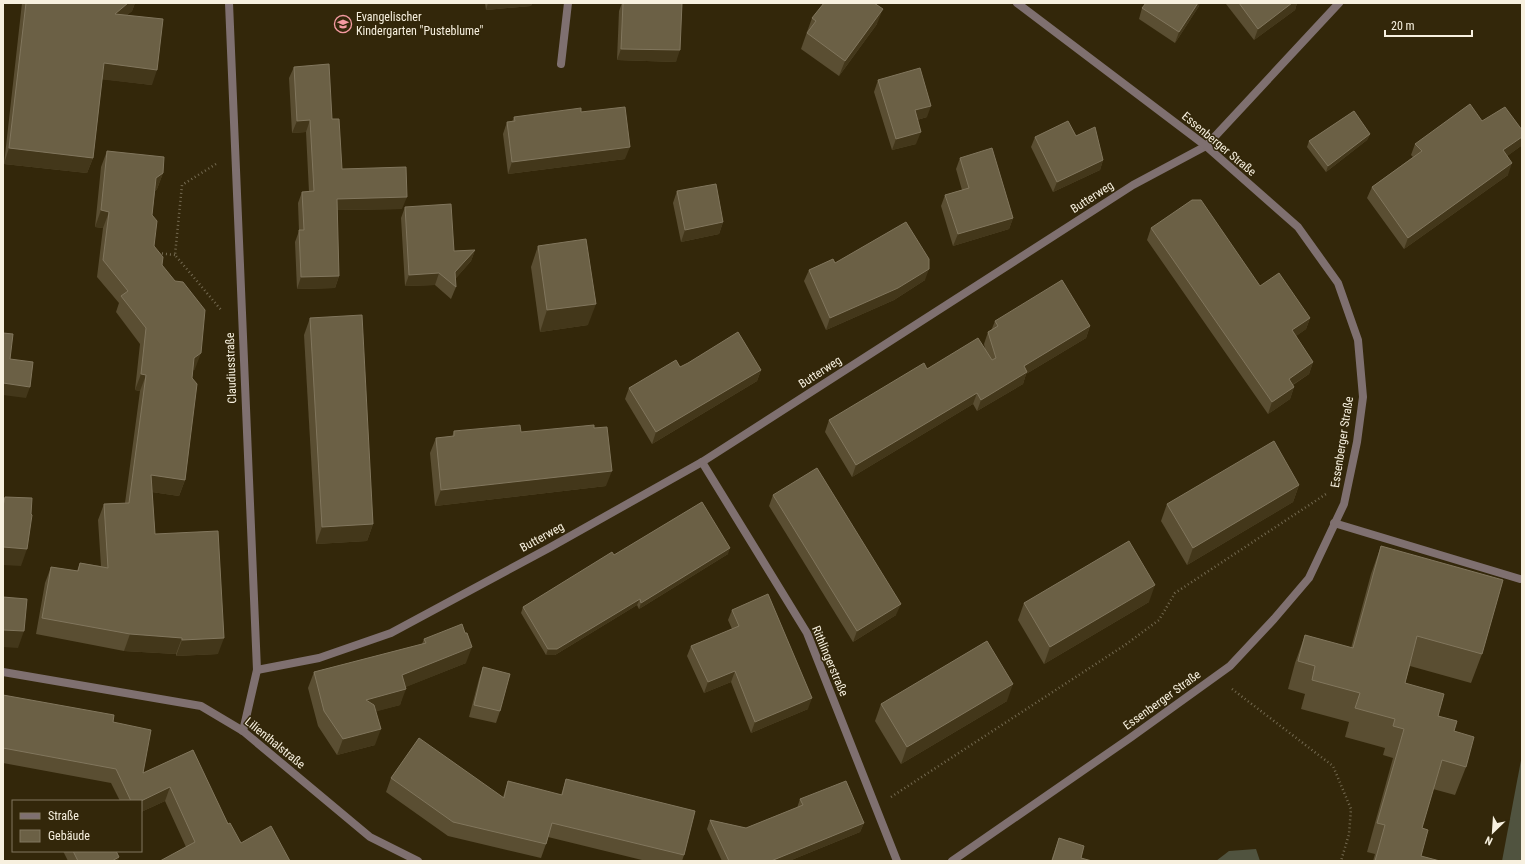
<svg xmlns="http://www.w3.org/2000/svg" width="1525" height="864" viewBox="0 0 1525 864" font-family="'Roboto Condensed',sans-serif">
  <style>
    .green { fill: #50533f }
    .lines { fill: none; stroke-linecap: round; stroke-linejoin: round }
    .path { stroke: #746a51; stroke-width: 2.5; stroke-dasharray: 1 3; stroke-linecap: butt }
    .lane { stroke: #7f7070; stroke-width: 8 }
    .street { stroke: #7f7070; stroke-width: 8 }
    .wall { fill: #5a4e32 }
    .shaded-wall { fill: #43371a }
    .building { fill: #6b6045; stroke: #81765d }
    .labels { text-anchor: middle; stroke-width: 3; stroke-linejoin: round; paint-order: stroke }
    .poi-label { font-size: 12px; fill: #f7f0df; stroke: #33270a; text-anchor: start }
    .street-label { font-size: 12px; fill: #f7f0df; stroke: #33270a }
  </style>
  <rect width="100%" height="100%" fill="#33270a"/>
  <g class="green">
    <path d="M1522,755V861H1502Z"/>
    <path d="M1256,849L1260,861H1216L1229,851Z"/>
  </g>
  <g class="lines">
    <g class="path">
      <path d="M216,164L182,185L175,255L222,311"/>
      <path d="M158,253L175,255"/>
      <path d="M1232,689L1333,766L1351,809L1349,834L1341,861"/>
      <path d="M891,797L1125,645L1159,620L1175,593L1326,494"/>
    </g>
    <g class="lane">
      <path d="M1206,146L1339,3"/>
      <path d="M1334,523L1520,579"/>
    </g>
    <g class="street">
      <path d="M229,3L257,670L243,731"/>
      <path d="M561,64L568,3"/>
      <path d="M702,462L807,633L897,861"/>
      <path d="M257,670L319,658L391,633L549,548L702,462L1133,185L1206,146"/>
      <path d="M3,672L201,706L243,731L370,837L418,861"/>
      <path d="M952,861L1130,738L1230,666L1274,619L1309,578L1344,504L1357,442L1363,397L1358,340L1338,283L1298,227L1206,146L1017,3"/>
    </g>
  </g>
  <g class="wall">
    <path d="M22,3H135L132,11L127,15L152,85L102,79L93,158L87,173L4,164Z"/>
    <path d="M485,3H532L531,6L486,10Z"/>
    <path d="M622,3H682L676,62L617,60L619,11Z"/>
    <path d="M1227,3H1297L1295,10L1254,40L1226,4Z"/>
    <path d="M1199,6L1175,43L1139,19L1142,8Z"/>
    <path d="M812,18L877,24L839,76L801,49Z"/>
    <path d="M294,67L332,119L342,169L402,209L337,210L339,276L335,288L297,289L295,242L299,231L298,203L302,192H309L306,132L292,133L289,78Z"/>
    <path d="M878,80L927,117L917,120L916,144L892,150L874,92Z"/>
    <path d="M581,112L625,159L508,174L503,134L507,122H512L514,117Z"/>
    <path d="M1482,121L1521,146L1507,156L1508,175L1404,249L1367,198L1372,187L1413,157L1411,155L1415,144Z"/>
    <path d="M1370,134L1367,140L1326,172L1307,147L1309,141Z"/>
    <path d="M1076,136L1103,160L1100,170L1053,192L1031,147L1035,137Z"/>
    <path d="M107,151L163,173L157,189L155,191L152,215L154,246L162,265L195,369L192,371V378L185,480L179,496L152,492L155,534L218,654L176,656V654L124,651L36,634L45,583L51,567L77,571L80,563L101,566L98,520L104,504L125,503L140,391L135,390L140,344L116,312L119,303L97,277L103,228L95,227L101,167Z"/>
    <path d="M960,158L1013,218L1009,229L953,246L941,206L945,195L962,190L956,169Z"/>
    <path d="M677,191L723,222L719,234L681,242L673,203Z"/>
    <path d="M405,207L454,251L475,250L471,261L455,279L456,287L451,299L435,285L405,286L401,218Z"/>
    <path d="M1151,228L1260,286L1310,318L1306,329L1296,336L1313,362L1309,374L1293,385L1294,387L1290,399L1268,414L1147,240Z"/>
    <path d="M538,246L588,325L540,332L531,267Z"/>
    <path d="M835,263L925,280L894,300L826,330L804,281L809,270Z"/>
    <path d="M310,318L373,524L367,541L316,544L304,335Z"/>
    <path d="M995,321L1090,326L1086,338L1026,374L1023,384L977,411L973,404L852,477L825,432L829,420L927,369L985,349L984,344L988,332L991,331Z"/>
    <path d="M680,367L761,370L757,381L652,444L625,399L629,388Z"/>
    <path d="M454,431L521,432L606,486L435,506L430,453L436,438L452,437Z"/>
    <path d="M1299,485L1293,502L1187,565L1161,521L1167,504Z"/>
    <path d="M773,495L896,615L853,642L769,506Z"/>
    <path d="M1381,546L1482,654L1471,683L1410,666L1405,683L1454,731L1466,767L1455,795L1433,789L1422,828L1421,856L1440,861H1373L1375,854L1367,852L1393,758L1383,755L1385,748L1345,737L1349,722L1301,709L1305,694L1288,689L1295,663L1305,635L1351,648L1371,574Z"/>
    <path d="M728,554L639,609L637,605L555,655H546L521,613L523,607L614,555Z"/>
    <path d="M1149,602L1044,664L1018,620L1024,603Z"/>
    <path d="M732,610L808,709L751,733L731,682L704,693L687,656L691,646L732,629L728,620Z"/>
    <path d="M424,639L466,663L405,687L400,705L376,711L375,745L337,755L318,726L308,688L314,672L422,644Z"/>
    <path d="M483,667L500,711L496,723L469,717L479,679Z"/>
    <path d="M3,695L113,722L143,773L193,750L228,824L241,843L290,861L186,847L165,801L141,812V801H120L111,783L3,763Z"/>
    <path d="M1007,701L901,764L875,721L881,704Z"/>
    <path d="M391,778L503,797L508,781L561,795L566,779L684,855L682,861H646L548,837L546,844L541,858L448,836L386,792Z"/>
    <path d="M800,799L864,823L860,832L789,861H722L707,829L710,820L746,828L797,808Z"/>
    <path d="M1059,838L1081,858L1092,861H1051Z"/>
    <path d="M63,851H116L118,861H68Z"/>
  </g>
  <g class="shaded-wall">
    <path d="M128,3H135L132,11L109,30L115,14Z"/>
    <path d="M488,3H532L531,6L486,10Z"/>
    <path d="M1198,3H1200L1199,6L1175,43L1179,32Z"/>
    <path d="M1292,3H1297L1295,10L1254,40L1258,29Z"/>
    <path d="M883,9L877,24L839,76L845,61Z"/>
    <path d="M621,49L680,50L676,62L617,60Z"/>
    <path d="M104,63L157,70L152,85L98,79Z"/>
    <path d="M931,106L927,117L910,122L915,110Z"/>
    <path d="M310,120L306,132L292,133L297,121Z"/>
    <path d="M921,132L916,144L892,150L896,139Z"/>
    <path d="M1370,134L1367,140L1326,172L1328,166Z"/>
    <path d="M1522,137V144L1521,146L1499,162L1503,150Z"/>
    <path d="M630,147L625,159L508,174L512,162Z"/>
    <path d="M9,148L93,158L87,173L4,164Z"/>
    <path d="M1103,160L1100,170L1053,192L1057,182Z"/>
    <path d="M1512,163L1508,175L1404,249L1408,238Z"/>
    <path d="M163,173L157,189L150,194L156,178Z"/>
    <path d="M407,197L402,209L333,210L337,199Z"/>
    <path d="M101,210L109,212L103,228L95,227Z"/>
    <path d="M1013,218L1009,229L953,246L958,234Z"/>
    <path d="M723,222L719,234L681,242L685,230Z"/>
    <path d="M475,250L471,261L451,284L455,272Z"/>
    <path d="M929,269L925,280L894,300L826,330L830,318Z"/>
    <path d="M439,273L435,285L405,286L409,275Z"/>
    <path d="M339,276L335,288L297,289L301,277Z"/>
    <path d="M596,304L588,325L540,332L547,310Z"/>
    <path d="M1310,318L1306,329L1288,342L1292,330Z"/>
    <path d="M1090,326L1086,338L1026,374L1023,384L977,411L981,400L1024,366Z"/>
    <path d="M201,353L195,369L188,374L194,358Z"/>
    <path d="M1313,362L1309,374L1284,390L1289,379Z"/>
    <path d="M761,370L757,381L652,444L656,432Z"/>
    <path d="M141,374L146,375L140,391L135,390Z"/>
    <path d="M3,383L30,387L26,398L3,395Z"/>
    <path d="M1294,387L1290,399L1268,414L1272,402Z"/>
    <path d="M977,393L973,404L852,477L856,465Z"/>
    <path d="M612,471L606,486L435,506L441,490Z"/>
    <path d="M151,475L185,480L179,496L145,491Z"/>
    <path d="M1299,485L1293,502L1187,565L1193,548Z"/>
    <path d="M373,524L367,541L316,544L322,527Z"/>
    <path d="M3,547L27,549L21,566L3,565Z"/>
    <path d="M730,548L728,554L639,609L641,603Z"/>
    <path d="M1155,585L1149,602L1044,664L1050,647Z"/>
    <path d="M640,599L637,605L555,655H546L548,649Z"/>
    <path d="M901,604L896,615L853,642L857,631Z"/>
    <path d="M3,630L24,631L18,648L3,647Z"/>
    <path d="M130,634L182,638L176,654L124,651Z"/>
    <path d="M224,638L218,654L176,656L182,640Z"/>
    <path d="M472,647L466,663L396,691L402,675Z"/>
    <path d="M735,671L731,682L704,693L708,682Z"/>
    <path d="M1013,684L1007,701L901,764L907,747Z"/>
    <path d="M406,689L400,705L360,716L366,700Z"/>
    <path d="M812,698L808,709L751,733L755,722Z"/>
    <path d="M381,729L375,745L337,755L343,739Z"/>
    <path d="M170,787L165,801L141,812V801Z"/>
    <path d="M864,823L860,832L789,861H771Z"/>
    <path d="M119,857L118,861H112Z"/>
  </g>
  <g class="building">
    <path d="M26,3H128L115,14L163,19L157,70L104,63L93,158L9,148Z"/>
    <path d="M623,3H682L680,50L621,49Z"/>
    <path d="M824,3H874L883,9L845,61L807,33L816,21L812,18Z"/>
    <path d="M1146,3H1198L1179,32L1142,8Z"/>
    <path d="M1239,3H1292L1258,29Z"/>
    <path d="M329,64L332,119H339L342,169L406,167L407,197L337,199L339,276L301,277L299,230H304L302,192L314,191L310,120L297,121L294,67Z"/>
    <path d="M920,68L931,106L915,110L921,132L896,139L878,80Z"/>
    <path d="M1470,104L1482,121L1505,107L1522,130V137L1503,150L1512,163L1408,238L1372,187L1422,151L1415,144Z"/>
    <path d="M625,107L630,147L512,162L507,122L515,121L514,117L581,108V112Z"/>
    <path d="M1354,111L1370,134L1328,166L1309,141Z"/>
    <path d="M1068,121L1076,136L1095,127L1103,160L1057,182L1035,137Z"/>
    <path d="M992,148L1013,218L958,234L945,195L969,188L960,158Z"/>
    <path d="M107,151L164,157L163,173L156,178L152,215L157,221L154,246L163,257L162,265L175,281L183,282L205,310L201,353L194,358L192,378L197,384L185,480L151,475L155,534L218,531L224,638L182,640V638L130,634L42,618L51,567L78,571L80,563L108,568L104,504L129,503L146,375L141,374L146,328L121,296L128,291L103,260L109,212L101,210Z"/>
    <path d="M716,184L723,222L685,230L677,191Z"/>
    <path d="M1192,200H1201L1260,286L1279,273L1310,318L1292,330L1313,362L1289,379L1294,387L1272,402L1151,228Z"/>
    <path d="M451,204L454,251L475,250L455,272L456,287L439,273L409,275L405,207Z"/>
    <path d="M906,222L929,259V269L898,288L830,318L809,270L833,259L835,263Z"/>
    <path d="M586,239L596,304L547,310L538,246Z"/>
    <path d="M1062,280L1090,326L1024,366L1027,372L981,400L977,393L856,465L829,420L924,363L927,369L978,338L992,360L996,358L988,332L998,326L995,321Z"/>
    <path d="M362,315L373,524L322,527L310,318Z"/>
    <path d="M738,332L761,370L656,432L629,388L676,360L680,367L688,363Z"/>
    <path d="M3,333L13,334L10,359L33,362L30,387L3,383Z"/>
    <path d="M520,425L521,432L594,425V428L607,427L612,471L441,490L436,438L454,436V431Z"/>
    <path d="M1274,441L1299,485L1193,548L1167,504Z"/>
    <path d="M817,468L901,604L857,631L773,495Z"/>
    <path d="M5,497L32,498L31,514L32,515L27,549L3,547V506Z"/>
    <path d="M702,502L730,548L641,603L640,599L557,649H548L523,607L612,552L614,555Z"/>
    <path d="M1129,541L1155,585L1050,647L1024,603Z"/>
    <path d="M1381,546L1503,580L1482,654L1417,636L1405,683L1444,694L1438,716L1457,721L1454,731L1474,737L1466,767L1442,760L1422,828L1428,830L1421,856L1440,861H1375L1385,825L1377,823L1404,729L1393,726L1395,719L1355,708L1360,693L1312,680L1315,666L1298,661L1305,635L1353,648Z"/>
    <path d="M768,594L812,698L755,722L735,671L708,682L691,646L739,626L732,610Z"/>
    <path d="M3,597L27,599L24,631L3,630Z"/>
    <path d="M462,624L465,633H467L472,647L402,675L406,689L366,700L374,705L381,729L343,739L324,711L314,672L426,643L424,639Z"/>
    <path d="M987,641L1013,684L907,747L881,704Z"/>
    <path d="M483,667L510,674L500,711L474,705Z"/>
    <path d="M3,695L114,715L113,722L151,730L143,773L193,750L228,824L230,823L241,843L271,826L290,861H160L195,842L170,787L141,801H131L116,769L3,748Z"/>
    <path d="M419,738L504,798L508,781L562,795L566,779L695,811L684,855L552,823L546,844L453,822L391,778Z"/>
    <path d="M846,781L864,823L771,861H729L710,820L746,828L803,805L800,799Z"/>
    <path d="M1059,838L1084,846L1081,858L1092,861H1052Z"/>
    <path d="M73,851H116L119,857L112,861H78Z"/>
  </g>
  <defs>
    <g id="school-ring" transform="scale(0.9)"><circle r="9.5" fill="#33270a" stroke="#f49aa1" stroke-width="1.5"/><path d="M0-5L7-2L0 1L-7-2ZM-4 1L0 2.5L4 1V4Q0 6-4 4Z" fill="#f49aa1"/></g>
  </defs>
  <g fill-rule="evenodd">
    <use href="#school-ring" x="343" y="24"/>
  </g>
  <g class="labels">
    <g class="poi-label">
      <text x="356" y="21">Evangelischer<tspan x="356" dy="14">Kindergarten "Pusteblume"</tspan></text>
    </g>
    <g class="street-label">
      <text transform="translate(1219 144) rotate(40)" y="4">Essenberger Straße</text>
      <text transform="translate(1092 197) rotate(-33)" y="4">Butterweg</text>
      <text transform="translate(231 368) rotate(-92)" y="4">Claudiusstraße</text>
      <text transform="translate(820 372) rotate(-33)" y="4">Butterweg</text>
      <text transform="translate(1342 442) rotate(-81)" y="4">Essenberger Straße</text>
      <text transform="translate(542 537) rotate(-29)" y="4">Butterweg</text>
      <text transform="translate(830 661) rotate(67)" y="4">Rithlingerstraße</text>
      <text transform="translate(1162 700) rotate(-36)" y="4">Essenberger Straße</text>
      <text transform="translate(275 743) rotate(39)" y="4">Lilienthalstraße</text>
    </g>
  </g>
  <rect width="1525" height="864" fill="none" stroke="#f7f0df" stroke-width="8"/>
  <rect x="12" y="800" width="130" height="52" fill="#33270a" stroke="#81775f"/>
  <rect x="20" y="813" width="20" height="6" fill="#7f7070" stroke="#81775f"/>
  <text x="48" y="820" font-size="12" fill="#f7f0df">Straße</text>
  <rect x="20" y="830" width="20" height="12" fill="#6b6045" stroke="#81775f"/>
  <text x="48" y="840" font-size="12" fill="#f7f0df">Gebäude</text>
  <g transform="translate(1493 832) rotate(205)" stroke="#33270a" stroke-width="3" paint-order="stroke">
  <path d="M0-3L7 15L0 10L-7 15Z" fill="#f7f0df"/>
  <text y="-6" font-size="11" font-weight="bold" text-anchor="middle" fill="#f7f0df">N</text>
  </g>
  <path d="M1385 30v6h87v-6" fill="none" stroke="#f7f0df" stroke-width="2"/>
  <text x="1391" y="30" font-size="12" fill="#f7f0df" stroke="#33270a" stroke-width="3" paint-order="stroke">20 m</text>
</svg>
